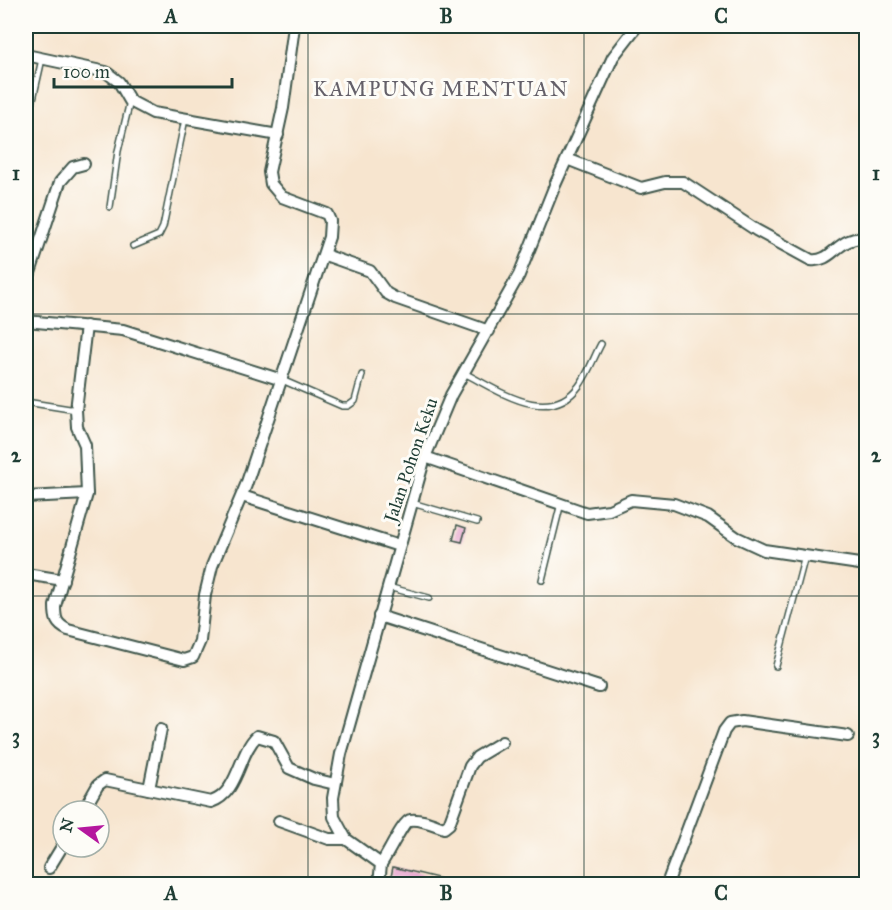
<svg xmlns="http://www.w3.org/2000/svg" width="892" height="910" viewBox="0 0 892 910" font-family="'IM FELL Great Primer',serif">
  <style>
    .building { fill: #e5a1cc }
    .lines { fill: none; stroke-linecap: round; stroke-linejoin: round }
    .lane-casing { stroke: #3f564b; stroke-width: 8 }
    .street-casing { stroke: #3f564b; stroke-width: 14 }
    .lane { stroke: #fff; stroke-width: 5 }
    .street { stroke: #fff; stroke-width: 10 }
    .grid { fill: none; stroke: #1f3d34; stroke-width: 1.5; stroke-opacity: 0.55 }
    .labels { text-anchor: middle; stroke-width: 6; stroke-linejoin: round; paint-order: stroke }
    .street-label { font-size: 18px; fill: #1f3d34; stroke: #fdfcf7 }
    .quarter-label { font-size: 21px; letter-spacing: 1.5px; fill: #646069; stroke: #fdfcf7 }
    .neatline { fill: none; stroke: #1f3d34; stroke-width: 2 }
    .grid-label { font-size: 20px; text-anchor: middle; font-weight: bold; fill: #1f3d34 }
  </style>
  <rect width="100%" height="100%" fill="#fdfcf7"/>
  <filter id="ink" filterUnits="userSpaceOnUse"><feTurbulence type="fractalNoise" baseFrequency=".0167" numOctaves="2"/><feDisplacementMap in="SourceGraphic" scale="12" xChannelSelector="R" yChannelSelector="G"/><feConvolveMatrix kernelMatrix="1 2 1 2 8 2 1 2 1" color-interpolation-filters="sRGB"/></filter>
  <filter id="wash" filterUnits="userSpaceOnUse"><feTurbulence type="fractalNoise" baseFrequency=".008" numOctaves="4" result="noise"/><feDisplacementMap in="SourceGraphic" scale="24" xChannelSelector="R" yChannelSelector="G"/><feGaussianBlur stdDeviation="1.35" result="paint"/><feColorMatrix in="noise" values="0 0 0 0 0 0 0 0 0 0 0 0 0 0 0 0 0 1.4 0 .05"/><feComposite in="paint" operator="in"/></filter>
  <g filter="url(#wash)">
    <rect width="100%" height="100%" fill="#f7e5cf"/>
    <g id="blocks">
      <g class="building">
        <path d="M457,525L466,528L462,542L453,540Z"/>
        <path d="M393,867L450,881V885H402L405,880L391,877Z"/>
      </g>
    </g>
  </g>
  <g filter="url(#ink)">
    <use href="#blocks" fill-opacity="0" stroke="#3f564b" stroke-width="1.5"/>
    <g class="lines">
      <g class="lane-casing">
        <g id="lane">
          <path d="M622,26L633,29"/>
          <path d="M26,130L42,59"/>
          <path d="M110,207L118,151L130,101"/>
          <path d="M133,246L159,235L163,227L185,119"/>
          <path d="M464,373C498,390 548,427 579,386C588,374 594,357 601,344"/>
          <path d="M282,380L342,406H348L355,401L362,375"/>
          <path d="M26,402L76,410"/>
          <path d="M412,503L477,522"/>
          <path d="M542,580L561,503"/>
          <path d="M388,587L429,598"/>
          <path d="M776,666L805,556"/>
        </g>
      </g>
      <g class="street-casing">
        <g id="street">
          <path d="M26,55L106,72L119,82L130,101L153,113L278,135"/>
          <path d="M567,159L641,188L665,182H683L756,230L811,260C833,263 838,235 866,239"/>
          <path d="M325,255L370,271L386,293L395,298L489,331"/>
          <path d="M26,285L60,182L73,167L84,164"/>
          <path d="M26,321L123,330L282,380"/>
          <path d="M86,326L76,410L77,427L85,445L87,494L55,606C55,619 56,624 68,630L184,660L193,657L200,641L205,595L212,566L246,485L329,237L330,221L327,214L282,197L271,184L269,172L283,108L294,26"/>
          <path d="M425,457L587,513L609,510L631,500L674,504L708,517L736,537L764,550L866,565"/>
          <path d="M242,496L399,546"/>
          <path d="M26,497L87,494"/>
          <path d="M26,574L63,580"/>
          <path d="M379,616L599,687"/>
          <path d="M149,789L161,729"/>
          <path d="M83,811L98,785L105,780L211,802C239,793 238,754 257,736L274,741L289,768L314,779L335,784"/>
          <path d="M279,821L329,839H346"/>
          <path d="M381,864C387,856 404,820 410,820C420,818 435,825 444,828L449,824L470,766L477,757L502,742"/>
          <path d="M49,868L63,845"/>
          <path d="M379,884L381,864L346,839L334,817L333,798L341,754L425,457L451,395L519,275L555,185L613,57L637,26"/>
          <path d="M667,884L724,731L730,723L742,721L848,736"/>
        </g>
      </g>
      <use href="#lane" class="lane"/>
      <use href="#street" class="street"/>
    </g>
  </g>
  <path class="grid" d="M308,26V884M584,26V884M26,314H866M26,596H866"/>
  <g class="labels">
    <g class="street-label">
      <text transform="translate(411 460) rotate(-71)" y="6">Jalan Pohon Keku</text>
    </g>
    <g class="quarter-label">
      <text x="441" y="96">KAMPUNG MENTUAN</text>
    </g>
  </g>
  <rect width="892" height="910" fill="none" stroke="#fdfcf7" stroke-width="66"/>
  <g transform="translate(81 829) rotate(285)"><circle r="28" fill="#fdfcf7" stroke="#a4b0a9" stroke-width="1.5"/>
  <path d="M0-4.5L10 22L0 15L-10 22Z" fill="#b5179e"/>
  <text y="-9" font-size="16" font-weight="bold" text-anchor="middle" fill="#1f3d34">N</text>
  </g>
  <path d="M54 78v9h178v-9" fill="none" stroke="#1f3d34" stroke-width="3"/>
  <text x="63" y="78" font-size="18" fill="#1f3d34" stroke="#fdfcf7" stroke-width="4.5" paint-order="stroke">100 m</text>
  <rect x="33" y="33" width="826" height="844" class="neatline"/>
  <g class="grid-label">
    <text x="171" y="23">A</text>
    <text x="446" y="23">B</text>
    <text x="721" y="23">C</text>
    <text x="16" y="180">1</text>
    <text x="876" y="180">1</text>
    <text x="16" y="462">2</text>
    <text x="876" y="462">2</text>
    <text x="16" y="743">3</text>
    <text x="876" y="743">3</text>
    <text x="171" y="900">A</text>
    <text x="446" y="900">B</text>
    <text x="721" y="900">C</text>
  </g>
</svg>
